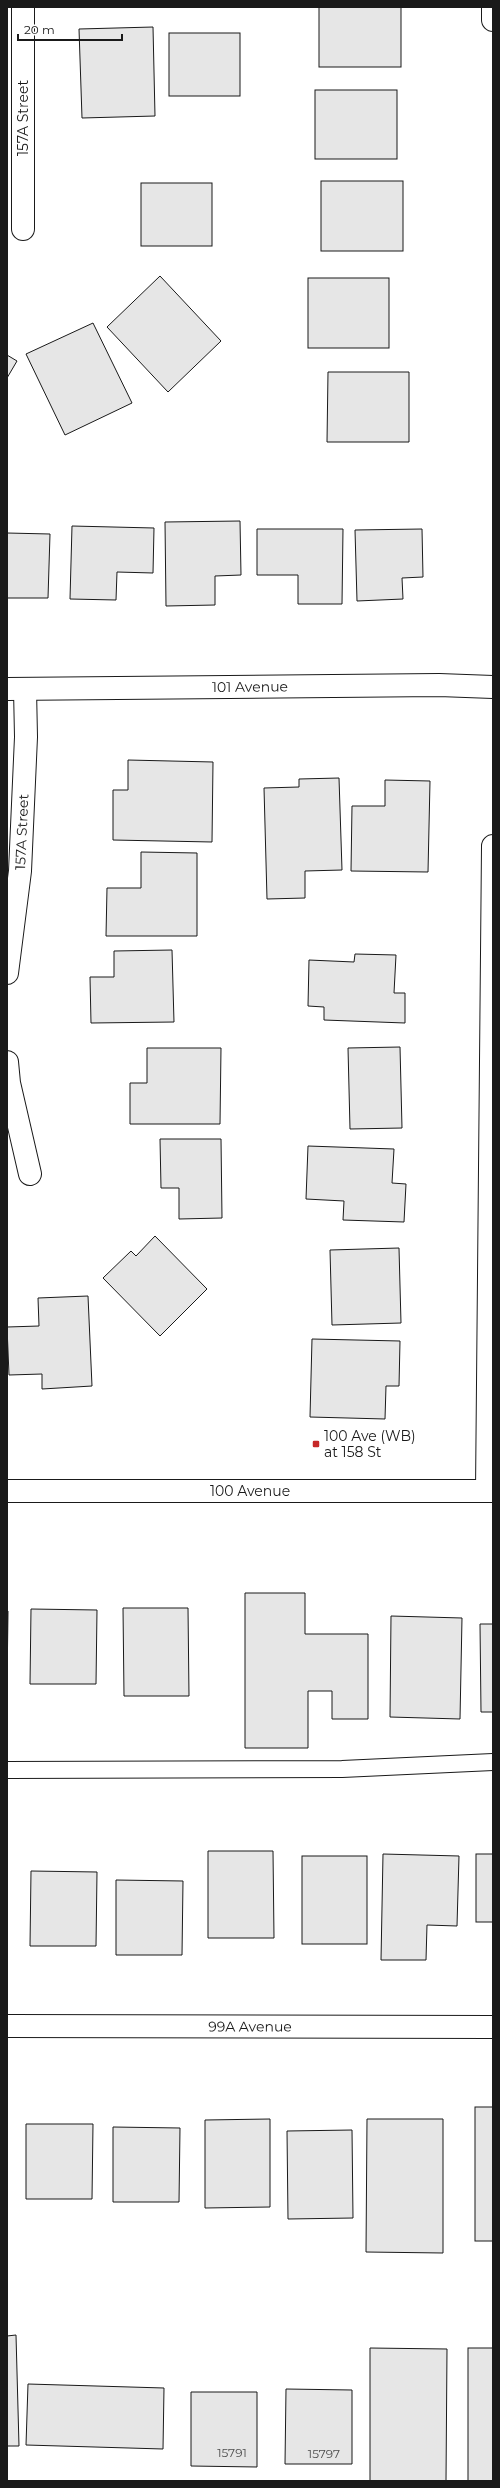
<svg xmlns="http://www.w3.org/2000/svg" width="500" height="2488" viewBox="0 0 500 2488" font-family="Montserrat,sans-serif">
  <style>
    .building { fill: #e6e6e6; stroke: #1a1a1a }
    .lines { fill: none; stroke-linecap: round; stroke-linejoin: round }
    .service-casing { stroke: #1a1a1a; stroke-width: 18 }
    .minor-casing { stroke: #1a1a1a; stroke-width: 24 }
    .secondary-casing { stroke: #1a1a1a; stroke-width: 24 }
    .service { stroke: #fff; stroke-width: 16 }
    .minor { stroke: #fff; stroke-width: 22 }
    .secondary { stroke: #fff; stroke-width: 22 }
    .poi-dot { fill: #c62828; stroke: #fff; stroke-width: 1.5 }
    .labels { text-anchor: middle; stroke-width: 3; stroke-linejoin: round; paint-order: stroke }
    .number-label { font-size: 12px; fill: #4d4d4d }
    .street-label { font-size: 14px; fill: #1a1a1a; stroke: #fff }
    .poi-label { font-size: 14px; fill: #1a1a1a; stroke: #fff; text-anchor: start }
  </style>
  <rect width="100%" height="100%" fill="#fff"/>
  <g class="building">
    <rect x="319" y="7" width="82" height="60"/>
    <path d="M153,27L155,116L82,118L79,29Z"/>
    <rect x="169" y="33" width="71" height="63"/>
    <rect x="315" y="90" width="82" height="69"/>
    <rect x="321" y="181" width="82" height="70"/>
    <rect x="141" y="183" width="71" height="63"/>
    <path d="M160,276L221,341L168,392L107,327Z"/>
    <rect x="308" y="278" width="81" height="70"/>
    <path d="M93,323L132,403L65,435L26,354Z"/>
    <path d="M7,355L17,361L7,378Z"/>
    <path d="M328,372H409V442H327Z"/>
    <path d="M240,521L241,575L215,576V605L166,606L165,522Z"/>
    <path d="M72,526L154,528L153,573L117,572L116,600L70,599Z"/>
    <path d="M257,529H343L342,604H298V575H257Z"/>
    <path d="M422,529L423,577L402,578L403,599L357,601L355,530Z"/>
    <path d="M7,533L50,534L48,598H7Z"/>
    <path d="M128,760L213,762L212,842L113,840V790H128Z"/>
    <path d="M339,778L342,870L305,871V898L267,899L264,788L299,787V779Z"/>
    <path d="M385,780L430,781L428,872L351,871L352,806H385Z"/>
    <path d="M141,852L197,853V936H106L107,888H141Z"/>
    <path d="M172,950L174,1022L91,1023L90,977H114V951Z"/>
    <path d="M355,954L396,955L394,993H405V1023L324,1020V1007L308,1006L309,960L354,962Z"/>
    <path d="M400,1047L402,1128L350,1129L348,1048Z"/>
    <path d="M147,1048H221L220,1124H130V1083H147Z"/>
    <path d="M160,1139H221L222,1218L179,1219V1188H161Z"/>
    <path d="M308,1146L394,1149L392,1183L406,1184L404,1222L343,1220L344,1201L306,1199Z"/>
    <path d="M155,1236L207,1289L160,1336L103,1278L131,1251L136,1256Z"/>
    <path d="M399,1248L401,1323L332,1325L330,1250Z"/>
    <path d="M88,1296L92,1386L42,1389V1374L9,1375L7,1327L39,1326L38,1298Z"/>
    <path d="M312,1339L400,1341L399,1386H386L385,1419L310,1417Z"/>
    <path d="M245,1593H305V1634H368V1719H332V1691H308V1748H245Z"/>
    <path d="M123,1608H188L189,1696H124Z"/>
    <path d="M31,1609L97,1610L96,1684H30Z"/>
    <path d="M7,1611H8L7,1685Z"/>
    <path d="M391,1616L462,1618L460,1719L390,1717Z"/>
    <path d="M480,1624H493V1712H481Z"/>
    <path d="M208,1851H273L274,1938H208Z"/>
    <path d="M383,1854L459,1856L457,1926L427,1925L426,1960H381Z"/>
    <rect x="476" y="1854" width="17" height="68"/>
    <rect x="302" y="1856" width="65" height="88"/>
    <path d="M31,1871L97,1872L96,1946H30Z"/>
    <path d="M116,1880L183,1881L182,1955H116Z"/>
    <rect x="475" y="2107" width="18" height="134"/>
    <path d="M270,2119V2207L205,2208V2120Z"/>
    <path d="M367,2119H443V2253L366,2252Z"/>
    <path d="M26,2124H93L92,2199H26Z"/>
    <path d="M113,2127L180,2128L179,2202H113Z"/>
    <path d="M352,2130L353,2218L288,2219L287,2131Z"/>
    <path d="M16,2335L19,2446H7V2336Z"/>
    <path d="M370,2348L447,2349L446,2481H370Z"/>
    <rect x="468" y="2348" width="25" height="133"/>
    <path d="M28,2384L164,2388L163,2449L26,2445Z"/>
    <path d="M286,2389L352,2390V2464H285Z"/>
    <path d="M191,2392H257V2467L191,2466Z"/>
  </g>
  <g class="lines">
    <g class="service-casing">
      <path id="service" d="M7,1770L342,1769L493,1762"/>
    </g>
    <g class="minor-casing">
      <g id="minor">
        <path d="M493,7V20"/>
        <path d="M23,229V7"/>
        <path id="s1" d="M7,689L439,685L493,687"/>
        <path id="s2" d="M7,973L20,871L26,737L25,689"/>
        <path d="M7,1062L9,1083L30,1174"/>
        <path d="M487,1491L493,846"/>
        <path id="s3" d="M7,2026L493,2027"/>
      </g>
    </g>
    <g class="secondary-casing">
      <g id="secondary">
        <path id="s4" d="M7,1491H493"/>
      </g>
    </g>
    <use href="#service" class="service"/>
    <use href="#minor" class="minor"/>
    <use href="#secondary" class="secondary"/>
  </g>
  <rect class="poi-dot" x="312" y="1440" width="8" height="8" rx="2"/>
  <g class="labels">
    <g class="number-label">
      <text x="232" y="2457">15791</text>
      <text x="324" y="2458">15797</text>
    </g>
    <g class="street-label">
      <text transform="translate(23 118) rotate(-90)" y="5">157A Street</text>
      <text dy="5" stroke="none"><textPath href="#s1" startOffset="243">101 Avenue</textPath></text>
      <text dy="5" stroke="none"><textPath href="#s2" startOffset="142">157A Street</textPath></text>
      <text dy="5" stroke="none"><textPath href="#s4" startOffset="243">100 Avenue</textPath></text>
      <text dy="5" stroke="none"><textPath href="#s3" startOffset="243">99A Avenue</textPath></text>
    </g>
    <g class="poi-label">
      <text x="324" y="1441">100 Ave (WB)<tspan x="324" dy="16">at 158 St</tspan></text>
    </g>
  </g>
  <rect width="500" height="2488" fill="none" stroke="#1a1a1a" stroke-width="16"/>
  <path d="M18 34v6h104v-6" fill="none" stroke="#1a1a1a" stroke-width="2"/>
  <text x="24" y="34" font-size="12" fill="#1a1a1a" stroke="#ffffff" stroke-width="3" paint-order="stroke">20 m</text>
</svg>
